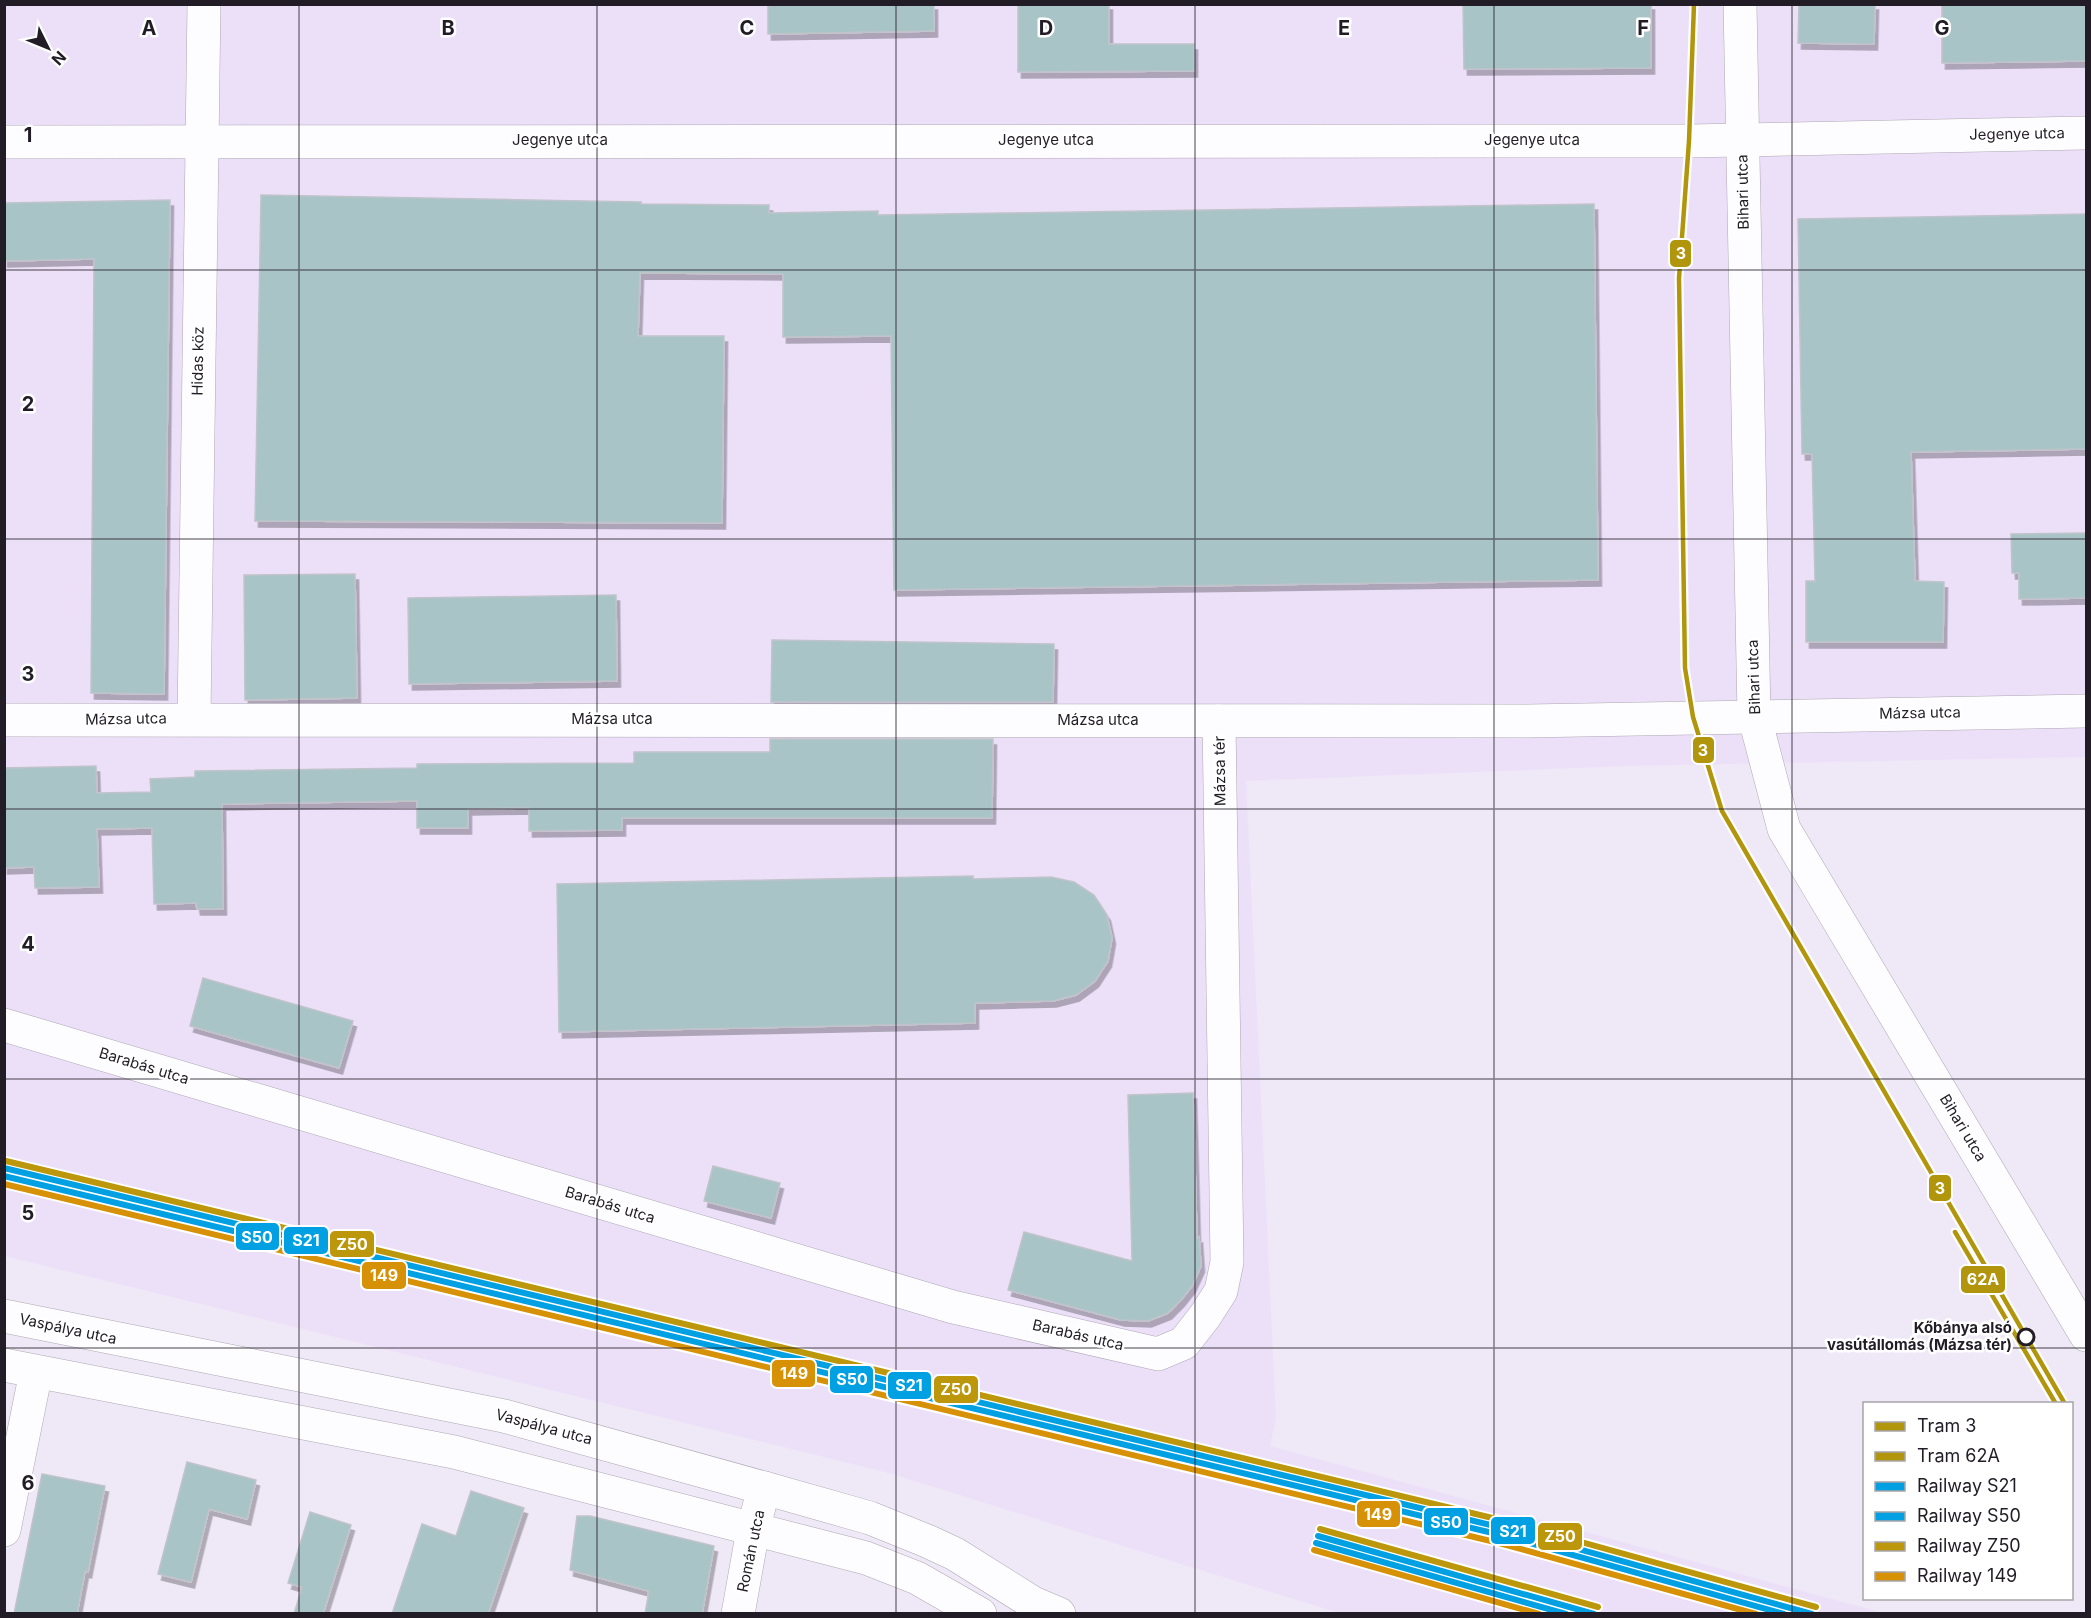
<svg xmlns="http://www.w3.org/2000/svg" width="2091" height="1618" viewBox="0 0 2091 1618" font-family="Inter,sans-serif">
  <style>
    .built { fill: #ece0f9 }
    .building { fill: #a9c4c7; stroke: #c0c4ca; stroke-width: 1.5; filter: url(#shadow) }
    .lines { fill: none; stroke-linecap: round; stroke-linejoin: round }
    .minor-casing { stroke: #ada8b3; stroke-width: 34 }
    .major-casing { stroke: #ada8b3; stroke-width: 34 }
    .minor { stroke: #fdfcfe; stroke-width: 33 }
    .major { stroke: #fdfcfe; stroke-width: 33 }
    .rail-1-casing { stroke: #fff; stroke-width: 10 }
    .rail-2-casing { stroke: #fff; stroke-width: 10 }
    .rail-3-casing { stroke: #fff; stroke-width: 10 }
    .rail-4-casing { stroke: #fff; stroke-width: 10 }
    .rail-1 { stroke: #00a0e3; stroke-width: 6 }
    .rail-2 { stroke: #00a0e3; stroke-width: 6 }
    .rail-3 { stroke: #bc970b; stroke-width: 6 }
    .rail-4 { stroke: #d79106; stroke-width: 6 }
    .tram-1-casing { stroke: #fff; stroke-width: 9 }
    .tram-2-casing { stroke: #fff; stroke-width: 9 }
    .tram-1 { stroke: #b1960d; stroke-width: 4.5 }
    .tram-2 { stroke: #b1960d; stroke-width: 4.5 }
    .grid { fill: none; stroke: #211c26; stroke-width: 1.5; stroke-opacity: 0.55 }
    .stop-dot { fill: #fff; stroke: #211c26; stroke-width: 3 }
    .labels { text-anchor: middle; stroke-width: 5; stroke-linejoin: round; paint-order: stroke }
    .street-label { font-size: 15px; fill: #211c26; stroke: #fff }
    .stop-label { font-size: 15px; font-weight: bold; fill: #211c26; stroke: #fff; text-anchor: end }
    .grid-label { font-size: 20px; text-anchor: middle; font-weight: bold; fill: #211c26; stroke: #fff; stroke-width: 5; stroke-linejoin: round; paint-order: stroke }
    .line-badge { stroke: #fff; stroke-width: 2 }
    .badge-label { font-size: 16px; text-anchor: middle; font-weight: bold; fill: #fff }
  </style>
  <defs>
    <filter id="shadow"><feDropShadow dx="3.5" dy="6" stdDeviation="0" flood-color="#0004"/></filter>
  </defs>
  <rect width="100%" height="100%" fill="#efe8f7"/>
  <path class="built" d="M5,5H2086V757L1628,766L1246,781L1276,1418L1270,1446L1883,1613H1339L889,1473L5,1256Z"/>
  <g class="building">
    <path d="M768,4H934V31L768,34Z"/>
    <path d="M1018,4H1109V44H1194V71L1018,72Z"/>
    <path d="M1463,4H1651V68L1464,69Z"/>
    <path d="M1799,4H1875L1874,44L1798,43Z"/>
    <path d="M1942,4H2086V61L1942,63Z"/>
    <path d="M261,195L641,202V204L769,205V213L878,211V215L1594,204L1598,580L894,590L891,336L783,337V274L640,273L638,336H724L722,523L255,521Z"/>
    <path d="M170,200L164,694L91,693L94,259L4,261V203Z"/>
    <path d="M2086,214V449L1911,452L1915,581L1944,582L1943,642H1806V581H1815L1812,454H1802L1798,219Z"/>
    <path d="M2086,533V598L2019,599V573H2012L2011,534Z"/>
    <path d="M355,574L357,698L245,700L244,575Z"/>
    <path d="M616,595L617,681L409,684L408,598Z"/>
    <path d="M772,640L1054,644L1053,702H771Z"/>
    <path d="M770,739H993L992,818H622V830L529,831V808L468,809V828H417V801L222,804L223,909H197L196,903L154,904L152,828L97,829L99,887L35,888L34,867L4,868V768L96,766L97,793L151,792L150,779L195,777V771L417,768V764L634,763V752H770Z"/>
    <path d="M973,876V879L1051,877L1074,882L1094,895L1107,915L1112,938L1108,961L1095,981L1076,995L1053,1001L975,1003V1023L559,1032L557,884Z"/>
    <path d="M203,978L353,1021L339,1068L190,1026Z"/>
    <path d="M1193,1093L1197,1238L1199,1237L1201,1266L1192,1286L1181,1300L1168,1313L1148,1321L1121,1320L1008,1290L1024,1232L1132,1261L1128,1095Z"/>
    <path d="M713,1166L780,1183L771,1218L704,1201Z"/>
    <path d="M187,1462L256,1480L247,1519L209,1509L191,1582L158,1574Z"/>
    <path d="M42,1474L105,1486L88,1572L85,1571L77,1614H14Z"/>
    <path d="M471,1491L524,1508L488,1614H392L422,1524L456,1536Z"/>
    <path d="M310,1512L351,1525L323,1614H294L302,1587L288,1583Z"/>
    <path d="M577,1516H590L714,1546L702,1614H645L649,1591L570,1570Z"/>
  </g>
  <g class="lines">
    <g class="minor-casing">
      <g id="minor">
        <path d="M1740,4L1754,715L1784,829L2086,1335"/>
        <path d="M4,142L1689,141L2086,133"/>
        <path d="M194,718L204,4"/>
        <path d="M4,720L1527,721L2086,711"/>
        <path d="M4,1025L953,1307L1158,1354L1184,1343L1205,1316L1221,1291L1227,1262L1219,721"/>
        <path d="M4,1530L36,1372"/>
        <path d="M738,1614L753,1530L764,1488"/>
      </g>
    </g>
    <g class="major-casing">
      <g id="major">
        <path d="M4,1316L504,1416L764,1488L870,1518L927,1541L955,1554L1033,1603L1059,1614"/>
        <path d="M4,1365L454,1452L866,1558L917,1578L980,1614"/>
      </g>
    </g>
    <use href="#minor" class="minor"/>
    <use href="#major" class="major"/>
    <g class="rail-1-casing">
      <g id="rail-1">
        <path d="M4,1168L1503,1528L1812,1614"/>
        <path d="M1318,1536L1594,1614"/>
      </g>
    </g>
    <g class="rail-2-casing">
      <g id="rail-2">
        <path d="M4,1176L1501,1535L1784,1614"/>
        <path d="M1316,1543L1566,1614"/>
      </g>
    </g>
    <g class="rail-3-casing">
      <g id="rail-3">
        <path d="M6,1161L1505,1521L1816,1607"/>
        <path d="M1320,1529L1598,1607"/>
      </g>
    </g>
    <g class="rail-4-casing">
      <g id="rail-4">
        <path d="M4,1184L1499,1543L1756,1614"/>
        <path d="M1314,1550L1539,1614"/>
      </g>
    </g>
    <use href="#rail-1" class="rail-1"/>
    <use href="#rail-2" class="rail-2"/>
    <use href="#rail-3" class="rail-3"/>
    <use href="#rail-4" class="rail-4"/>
    <g class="tram-1-casing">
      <path id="tram-1" d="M1694,4L1689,141L1679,278L1685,668L1693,717L1722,811L2065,1404"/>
    </g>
    <g class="tram-2-casing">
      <path id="tram-2" d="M1955,1232L2056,1404"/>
    </g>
    <use href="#tram-1" class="tram-1"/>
    <use href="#tram-2" class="tram-2"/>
  </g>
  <path class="grid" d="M299,4V1614M597,4V1614M896,4V1614M1195,4V1614M1494,4V1614M1792,4V1614M4,270H2086M4,539H2086M4,809H2086M4,1079H2086M4,1348H2086"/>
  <circle class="stop-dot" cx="2026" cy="1337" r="8"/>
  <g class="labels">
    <g class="street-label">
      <text transform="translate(2017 134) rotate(-1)" y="5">Jegenye utca</text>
      <text x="560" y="145">Jegenye utca</text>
      <text x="1046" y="145">Jegenye utca</text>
      <text x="1532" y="145">Jegenye utca</text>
      <text transform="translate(1743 192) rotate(-91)" y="5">Bihari utca</text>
      <text transform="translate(198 361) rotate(-89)" y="5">Hidas köz</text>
      <text transform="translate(1754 677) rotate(-92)" y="5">Bihari utca</text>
      <text transform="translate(1920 713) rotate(-1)" y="5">Mázsa utca</text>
      <text transform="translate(126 719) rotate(-1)" y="5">Mázsa utca</text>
      <text x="612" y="724">Mázsa utca</text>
      <text x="1098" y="725">Mázsa utca</text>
      <text transform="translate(1220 771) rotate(-91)" y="5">Mázsa tér</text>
      <text transform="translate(144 1066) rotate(17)" y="5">Barabás utca</text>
      <text transform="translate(1963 1128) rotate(59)" y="5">Bihari utca</text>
      <text transform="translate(610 1205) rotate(17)" y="5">Barabás utca</text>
      <text transform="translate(68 1329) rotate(12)" y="5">Vaspálya utca</text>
      <text transform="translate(1078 1335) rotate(13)" y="5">Barabás utca</text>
      <text transform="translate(544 1427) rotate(15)" y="5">Vaspálya utca</text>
      <text transform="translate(751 1551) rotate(-78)" y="5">Román utca</text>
    </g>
    <g class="stop-label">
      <text x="2012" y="1333">Kőbánya alsó<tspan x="2012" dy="17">vasútállomás (Mázsa tér)</tspan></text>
    </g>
  </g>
  <g class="grid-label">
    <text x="149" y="35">A</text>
    <text x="448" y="35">B</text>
    <text x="747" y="35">C</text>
    <text x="1046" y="35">D</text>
    <text x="1344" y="35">E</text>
    <text x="1643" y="35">F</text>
    <text x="1942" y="35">G</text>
    <text x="28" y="142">1</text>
    <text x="28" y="411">2</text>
    <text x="28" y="681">3</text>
    <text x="28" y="951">4</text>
    <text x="28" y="1220">5</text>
    <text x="28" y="1490">6</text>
  </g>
  <g class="line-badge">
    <rect x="1669" y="239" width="23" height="29" rx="6" fill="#b1960d"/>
    <rect x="1692" y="736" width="23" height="28" rx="6" fill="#b1960d"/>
    <rect x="1928" y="1174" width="24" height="28" rx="6" fill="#b1960d"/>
    <rect x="235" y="1222" width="45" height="29" rx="6" fill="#00a0e3"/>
    <rect x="283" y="1226" width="46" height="29" rx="6" fill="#00a0e3"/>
    <rect x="329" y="1230" width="46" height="28" rx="6" fill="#bc970b"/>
    <rect x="361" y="1261" width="46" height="29" rx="6" fill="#d79106"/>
    <rect x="1960" y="1265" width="46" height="29" rx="6" fill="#b1960d"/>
    <rect x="771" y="1359" width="45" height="29" rx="6" fill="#d79106"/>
    <rect x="829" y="1365" width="45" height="29" rx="6" fill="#00a0e3"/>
    <rect x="887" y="1371" width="45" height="29" rx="6" fill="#00a0e3"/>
    <rect x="933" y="1375" width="46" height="29" rx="6" fill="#bc970b"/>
    <rect x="1356" y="1500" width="45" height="28" rx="6" fill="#d79106"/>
    <rect x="1423" y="1507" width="46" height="29" rx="6" fill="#00a0e3"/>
    <rect x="1490" y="1516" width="46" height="29" rx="6" fill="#00a0e3"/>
    <rect x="1537" y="1522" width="46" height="29" rx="6" fill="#bc970b"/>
  </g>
  <g class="badge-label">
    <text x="1681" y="259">3</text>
    <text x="1703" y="756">3</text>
    <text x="1940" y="1194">3</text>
    <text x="257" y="1243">S50</text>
    <text x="306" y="1246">S21</text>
    <text x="352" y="1250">Z50</text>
    <text x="384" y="1281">149</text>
    <text x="1983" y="1285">62A</text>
    <text x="794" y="1379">149</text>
    <text x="852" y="1385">S50</text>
    <text x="909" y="1391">S21</text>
    <text x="956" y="1395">Z50</text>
    <text x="1378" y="1520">149</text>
    <text x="1446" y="1528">S50</text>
    <text x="1513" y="1537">S21</text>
    <text x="1560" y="1542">Z50</text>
  </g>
  <rect width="2091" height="1618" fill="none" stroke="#211c26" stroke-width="12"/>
  <rect x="1863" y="1402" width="210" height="198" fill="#ffffff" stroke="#a6a4a8" stroke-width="1.5"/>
  <rect x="1875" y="1422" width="30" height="9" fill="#b1960d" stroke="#a6a4a8" stroke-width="1.5"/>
  <text x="1917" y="1432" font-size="18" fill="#211c26">Tram 3</text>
  <rect x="1875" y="1452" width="30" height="9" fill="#b1960d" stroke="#a6a4a8" stroke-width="1.5"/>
  <text x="1917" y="1462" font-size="18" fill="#211c26">Tram 62A</text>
  <rect x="1875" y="1482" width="30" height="9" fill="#00a0e3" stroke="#a6a4a8" stroke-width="1.5"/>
  <text x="1917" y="1492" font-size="18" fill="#211c26">Railway S21</text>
  <rect x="1875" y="1512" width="30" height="9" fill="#00a0e3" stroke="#a6a4a8" stroke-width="1.5"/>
  <text x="1917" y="1522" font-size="18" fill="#211c26">Railway S50</text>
  <rect x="1875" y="1542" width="30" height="9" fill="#bc970b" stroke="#a6a4a8" stroke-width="1.5"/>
  <text x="1917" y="1552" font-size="18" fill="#211c26">Railway Z50</text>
  <rect x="1875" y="1572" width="30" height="9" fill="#d79106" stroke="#a6a4a8" stroke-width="1.5"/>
  <text x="1917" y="1582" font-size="18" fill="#211c26">Railway 149</text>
  <g transform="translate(48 48) rotate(133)" stroke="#ffffff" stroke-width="4.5" paint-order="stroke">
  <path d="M0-4.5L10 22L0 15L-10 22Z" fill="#211c26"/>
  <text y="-9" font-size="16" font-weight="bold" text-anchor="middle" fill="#211c26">N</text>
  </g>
</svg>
